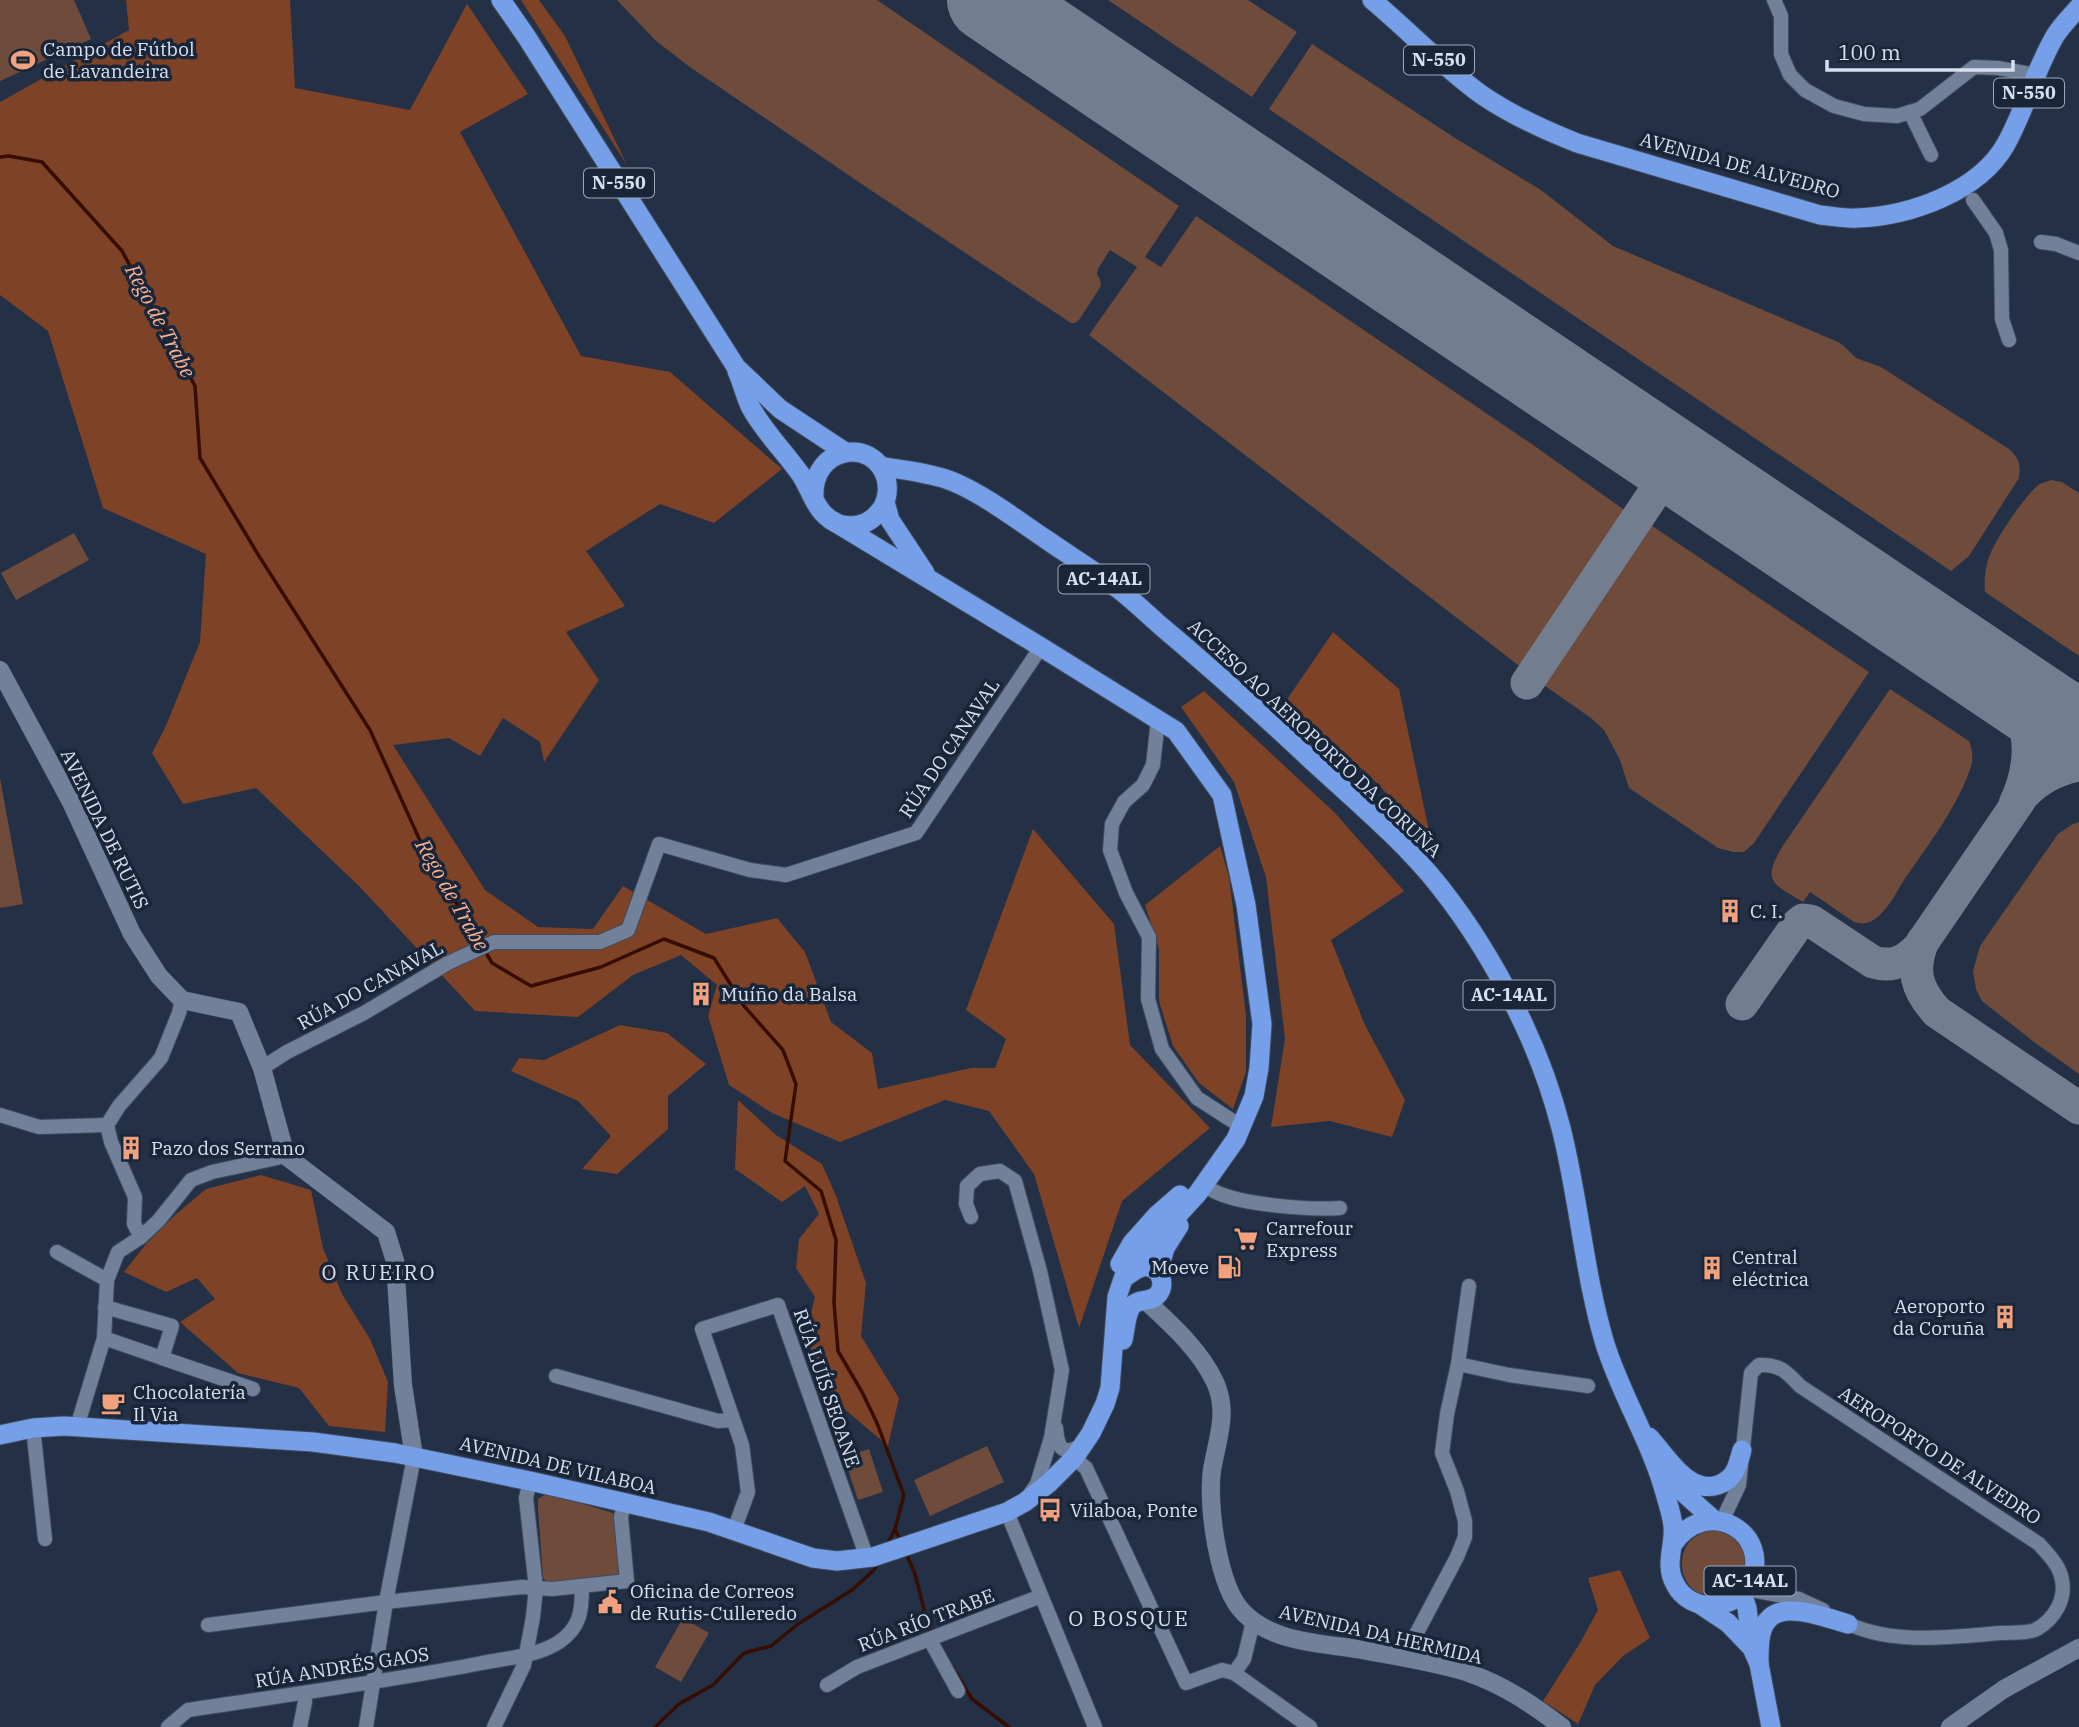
<svg xmlns="http://www.w3.org/2000/svg" width="2079" height="1727" viewBox="0 0 2079 1727" font-family="'IBM Plex Serif',serif">
  <style>
    .green { fill: #6f4b3b }
    .forest { fill: #7e4226 }
    .lines { fill: none; stroke-linecap: round; stroke-linejoin: round }
    .stream { stroke: #370d00; stroke-width: 3.5 }
    .taxiway { stroke: #727d8f; stroke-width: 33 }
    .runway { stroke: #727d8f; stroke-width: 84 }
    .minor-casing { stroke: #414b5e; stroke-width: 16 }
    .tertiary-casing { stroke: #414b5e; stroke-width: 19 }
    .trunk-casing { stroke: #414b5e; stroke-width: 21 }
    .minor { stroke: #72819a; stroke-width: 14 }
    .tertiary { stroke: #72819a; stroke-width: 18 }
    .trunk { stroke: #75a0e9; stroke-width: 19 }
    .labels { text-anchor: middle; stroke-width: 7; stroke-linejoin: round; paint-order: stroke }
    .shield { fill: #19263a; stroke: #9ea8b8; stroke-width: 2 }
    .shield-label { font-size: 18px; font-weight: bold; fill: #d7e0ee }
    .poi-label { font-size: 19px; fill: #d7e0ee; stroke: #19263a; text-anchor: start }
    .street-label { font-size: 19px; fill: #d7e0ee; stroke: #19263a }
    .water-label { font-size: 21px; font-style: italic; fill: #fcb291; stroke: #19263a }
    .neighbourhood-label { font-size: 21px; letter-spacing: 2px; fill: #d7e0ee; stroke: #19263a }
  </style>
  <rect width="100%" height="100%" fill="#233045"/>
  <g class="green">
    <path d="M0,0H74L91,39L0,81Z"/>
    <path d="M617,0H877L1179,206L1145,257L1161,267L1196,216L1536,447L1630,514L1522,668L1089,335L1137,267L1110,250L1098,269L1097,274L1100,280L1101,286L1079,320L1075,323H1071L869,189L687,65L655,40Z"/>
    <path d="M1108,0H1248L1297,32L1252,97Z"/>
    <path d="M1312,44L1455,138L1541,190L1613,246L1838,342L1844,346L1856,358L1881,367L2009,449C2019,458 2021,465 2019,478L1969,556L1951,571L1269,109Z"/>
    <path d="M2051,480L2062,482L2079,493V656L1985,592C1984,581 1985,571 1988,560C1994,541 2022,500 2036,487C2040,483 2046,482 2051,480Z"/>
    <path d="M1645,521L1869,672L1754,843L1744,852H1733L1718,848L1629,788L1620,760L1604,730L1591,718L1538,681Z"/>
    <path d="M74,533L89,560L16,600L1,573Z"/>
    <path d="M1890,689L1969,741C1973,751 1974,761 1969,772C1956,809 1926,848 1904,880C1896,893 1887,911 1875,919C1868,924 1862,924 1854,922L1810,892L1803,902C1772,883 1762,882 1782,847Z"/>
    <path d="M0,778L23,904L0,908Z"/>
    <path d="M2079,822V1074L2034,1042L1982,1001L1976,989L1973,971L1980,946L2058,834L2071,825Z"/>
    <path d="M987,1446L1004,1482L930,1516L914,1480Z"/>
    <path d="M869,1449L883,1492L858,1500L844,1457Z"/>
    <path d="M548,1493L613,1513L616,1518L620,1575L617,1578L548,1583L543,1578L538,1508V1499Z"/>
    <path d="M1711,1530C1728,1531 1735,1538 1746,1550L1744,1582C1738,1586 1728,1596 1721,1597C1717,1598 1713,1597 1709,1596C1683,1594 1673,1559 1691,1540C1697,1535 1703,1532 1711,1530Z"/>
    <path d="M683,1618L709,1633L681,1682L655,1667Z"/>
  </g>
  <g class="forest">
    <path d="M126,0H290L295,88L410,110L467,4L528,94L460,132L581,356L670,372L782,469L714,523L660,504L586,551L625,606L566,632L599,680L544,762L540,742L503,718L480,756L449,738L393,745L485,890L538,927L593,929L623,886L706,934L777,918L805,952L831,1022L872,1053L878,1089L971,1068H995L1006,1039L966,1010L1033,829L1114,924L1130,1045L1210,1128L1122,1201L1079,1328L1034,1174L989,1111L945,1100L840,1142L772,1113L729,1085L708,1016L717,985L681,955L633,975L578,1017L475,1011L360,887L256,788L183,804L152,753L165,728L200,642L206,554L103,508L48,331L0,295V102L129,30Z"/>
    <path d="M521,0H539L565,36L627,165Z"/>
    <path d="M1333,632L1399,689L1431,840L1370,776L1286,701Z"/>
    <path d="M1204,691L1334,812L1404,891L1331,940L1365,1025L1405,1100L1392,1137L1330,1121L1271,1127L1285,1039L1266,877L1234,782L1181,707Z"/>
    <path d="M1220,846L1229,877L1246,1015V1072L1233,1109L1199,1083L1173,1046L1159,1001V949L1145,905Z"/>
    <path d="M620,1025L667,1033L706,1064L668,1096V1129L617,1174L582,1169L611,1136L578,1101L511,1071L519,1058L544,1060Z"/>
    <path d="M738,1100L776,1135L822,1164L836,1196L866,1283L861,1336L899,1398L888,1446L841,1406L819,1374L806,1335L815,1297L796,1268L799,1239L819,1214L805,1186L782,1202L735,1169Z"/>
    <path d="M261,1175L311,1190L323,1248L342,1294L370,1339L388,1382L385,1432L329,1426L299,1388L238,1373L180,1322L215,1299L197,1278L166,1292L124,1272L146,1244L175,1215L206,1189Z"/>
    <path d="M1620,1570L1650,1638L1623,1656L1595,1685L1578,1724L1543,1701L1580,1643L1598,1610L1588,1578Z"/>
  </g>
  <g class="lines">
    <g class="stream">
      <path d="M0,157L9,156L42,162L122,251L195,386L200,458L259,556L370,730L422,845L481,945"/>
      <path d="M485,951L492,963L531,986L601,967L664,939L714,958L744,1006L783,1050L796,1084L785,1161L821,1191L836,1240L834,1303L838,1351L862,1392L877,1423L904,1495L895,1529L900,1540"/>
      <path d="M888,1543L895,1529"/>
      <path d="M906,1553L915,1574L929,1629L933,1635"/>
      <path d="M953,1668L972,1699L1009,1727"/>
      <path d="M655,1727L679,1704L713,1685L744,1653L771,1646L798,1624L852,1590L874,1570L878,1563"/>
    </g>
    <g class="taxiway">
      <path d="M2000,680C2033,717 2036,759 2015,804"/>
      <path d="M1527,683L1675,462"/>
      <path d="M1923,941C1911,970 1916,989 1937,1012L2079,1108"/>
      <path d="M1742,1004L1797,925L1803,920L1811,921L1873,962C1893,968 1907,961 1920,946L2023,795C2038,779 2057,769 2079,765"/>
    </g>
    <path class="runway" d="M989,0L2079,734"/>
    <g class="minor-casing">
      <g id="minor">
        <path d="M1774,0L1781,16V54L1790,75L1805,90L1834,106L1864,114L1897,116L1920,109L1974,67L1998,68L2036,75"/>
        <path d="M1910,112L1931,155"/>
        <path d="M1973,200L1996,233L2001,250L2002,319L2009,340"/>
        <path d="M2041,242L2056,244L2079,253"/>
        <path d="M1158,720L1153,765L1143,785L1124,802L1112,824L1110,850L1126,893L1149,937L1148,999L1162,1049L1197,1098L1242,1127"/>
        <path d="M262,1068L287,1052L364,1013L448,963L494,942H600L628,930L659,844L750,870L786,875L916,833L1041,647"/>
        <path d="M0,1115L39,1127L107,1125"/>
        <path d="M1209,1188C1232,1205 1311,1210 1340,1208"/>
        <path d="M971,1217L966,1204L967,1186L980,1174L1000,1171L1015,1181L1040,1271L1062,1370L1051,1438L1037,1484L1030,1494"/>
        <path d="M141,1237L134,1224L135,1197L111,1142L107,1125L119,1106L161,1058L179,1013L182,1000"/>
        <path d="M57,1252L107,1280"/>
        <path d="M104,1338L162,1358L172,1326L105,1307"/>
        <path d="M162,1358L253,1389"/>
        <path d="M1458,1364L1509,1375L1588,1386"/>
        <path d="M556,1376L718,1421L733,1420"/>
        <path d="M77,1427L104,1338L107,1280L118,1252L141,1237L159,1220L191,1180L212,1172L286,1156"/>
        <path d="M33,1428L45,1539"/>
        <path d="M1056,1428C1058,1449 1062,1456 1083,1445"/>
        <path d="M1074,1458L1086,1468L1186,1683L1222,1670L1234,1673L1244,1659L1253,1622"/>
        <path d="M1007,1512L1095,1727"/>
        <path d="M1722,1521L1739,1485L1751,1373L1759,1365C1780,1364 1787,1372 1800,1386L2039,1544C2048,1554 2060,1566 2062,1580C2066,1600 2054,1619 2037,1629C2028,1634 2010,1632 2000,1633C1949,1637 1887,1646 1841,1620"/>
        <path d="M734,1530L748,1492L742,1445L702,1329L778,1305L867,1558"/>
        <path d="M1746,1589L1799,1599L1823,1610"/>
        <path d="M208,1625L386,1602L522,1587L552,1589L627,1581L621,1517L624,1504"/>
        <path d="M930,1640L958,1691"/>
        <path d="M1404,1657L1457,1557L1465,1537V1521L1457,1491L1442,1453L1447,1414L1458,1364L1469,1286"/>
        <path d="M1234,1673L1310,1727"/>
        <path d="M827,1685L857,1667L1041,1596"/>
        <path d="M168,1727L188,1710C286,1695 385,1682 482,1663C507,1658 538,1656 559,1642C581,1627 582,1610 582,1586"/>
        <path d="M300,1727L305,1702L304,1693"/>
        <path d="M366,1727L386,1602L414,1457"/>
        <path d="M494,1727L524,1665L533,1617L536,1588L526,1498L530,1481"/>
      </g>
    </g>
    <g class="tertiary-casing">
      <g id="tertiary">
        <path d="M0,670L71,802L132,934L159,976L182,1000L239,1012L262,1068L286,1156L386,1232L395,1261L403,1385L414,1457"/>
        <path d="M1146,1301C1171,1324 1200,1350 1215,1382C1229,1412 1217,1440 1212,1470C1207,1504 1218,1587 1243,1612C1271,1642 1319,1643 1357,1649C1393,1656 1430,1661 1466,1672C1502,1684 1532,1704 1562,1727"/>
        <path d="M1950,1727L2004,1689L2079,1648"/>
      </g>
    </g>
    <g class="trunk-casing">
      <g id="trunk">
        <path d="M501,0L526,36L736,367L780,409L845,452"/>
        <path d="M1372,0C1409,31 1443,67 1482,95C1511,115 1544,130 1577,143L1820,215C1832,216 1845,219 1857,218C1910,216 1979,192 2006,144C2025,110 2035,70 2055,36C2061,26 2071,16 2079,7"/>
        <path d="M737,371C742,382 745,395 750,406C763,431 785,452 801,475C809,487 815,507 826,516C840,530 865,529 878,513C887,504 889,490 886,478C873,436 812,447 814,496"/>
        <path d="M880,466C902,470 933,473 954,482C988,497 1017,520 1047,540C1070,556 1095,571 1117,588C1133,600 1147,614 1162,627C1212,669 1260,712 1308,757C1353,799 1402,839 1440,887C1474,930 1501,976 1524,1025C1539,1057 1552,1093 1561,1128C1579,1199 1584,1274 1605,1344C1621,1395 1651,1442 1665,1493C1668,1504 1672,1515 1673,1526C1675,1547 1664,1564 1675,1584C1690,1614 1736,1612 1750,1582C1773,1533 1707,1494 1673,1544"/>
        <path d="M885,502L890,520L925,573"/>
        <path d="M1120,1264L1132,1243L1156,1216L1180,1195"/>
        <path d="M1158,1272L1165,1248L1179,1226"/>
        <path d="M1123,1340C1125,1331 1126,1315 1131,1307C1138,1297 1152,1304 1159,1293C1167,1281 1157,1264 1143,1267C1136,1268 1130,1274 1124,1278"/>
        <path d="M0,1435L33,1428L64,1426L313,1442L395,1453L530,1481L709,1522L813,1558L837,1561L873,1557L1007,1512L1025,1502L1049,1483L1074,1458L1091,1433L1105,1404L1110,1388L1117,1297L1125,1273L1198,1193L1236,1139L1254,1096L1259,1068L1262,1024L1246,905L1222,795L1176,731L1041,647L833,521"/>
        <path d="M1649,1437C1666,1455 1688,1495 1718,1485C1724,1483 1731,1478 1735,1471C1738,1465 1740,1457 1742,1450"/>
        <path d="M1669,1474L1677,1487L1714,1520"/>
        <path d="M1742,1594L1747,1608L1752,1648"/>
        <path d="M1701,1605L1728,1623L1752,1648L1759,1664L1771,1727"/>
        <path d="M1759,1663C1759,1655 1759,1647 1760,1640C1765,1592 1820,1616 1848,1624"/>
      </g>
    </g>
    <use href="#minor" class="minor"/>
    <use href="#tertiary" class="tertiary"/>
    <use href="#trunk" class="trunk"/>
  </g>
  <defs>
    <g id="stadium-bare" transform="scale(1.89)"><path d="M0-5a6.5 5 0 1 0 0 10a6.5 5 0 1 0 0-10ZM-3.5-1.8h7v3.6h-7Z" fill="#f1a17d" stroke="#19263a" stroke-width="2.5" paint-order="stroke"/></g>
    <g id="building-bare" transform="scale(1.89)"><path d="M-4-6H4V6H1V3H-1V6H-4ZM-2.5-4.3h1.7v1.8h-1.7ZM.8-4.3h1.7v1.8H.8ZM-2.5-1h1.7V.8h-1.7ZM.8-1h1.7V.8H.8Z" fill="#f1a17d" stroke="#19263a" stroke-width="2.5" paint-order="stroke"/></g>
    <g id="supermarket-bare" transform="scale(1.89)"><path d="M-6-5.5h2.5l.6 2H6L4.5 2H-2.5L-4.4-4H-6ZM-1.5 3.2a1.3 1.3 0 1 0 .1 0ZM3 3.2a1.3 1.3 0 1 0 .1 0Z" fill="#f1a17d" stroke="#19263a" stroke-width="2.5" paint-order="stroke"/></g>
    <g id="fuel-bare" transform="scale(1.89)"><path d="M-5.5-6h7V0h2V4h1.3V-2.5L3-4.5l.8-.8L6-3V5H2.5V1h-1V6h-7ZM-4.2-4.7v3.2H.2V-4.7Z" fill="#f1a17d" stroke="#19263a" stroke-width="2.5" paint-order="stroke"/></g>
    <g id="cafe-bare" transform="scale(1.89)"><path d="M-5.5-4.5H6V0H3Q3 3.5 0 3.5H-2.5Q-5.5 3.5-5.5 0ZM3-3.2v2h1.7v-2ZM-6 4.5H4V6H-6Z" fill="#f1a17d" stroke="#19263a" stroke-width="2.5" paint-order="stroke"/></g>
    <g id="bus-bare" transform="scale(1.89)"><path d="M-5-6H5V4H4V6H2V4H-2V6H-4V4H-5ZM-3.5-4V0h7V-4ZM-3.5 1.2v1.5H-2V1.2ZM2 1.2v1.5H3.5V1.2Z" fill="#f1a17d" stroke="#19263a" stroke-width="2.5" paint-order="stroke"/></g>
    <g id="civic-bare" transform="scale(1.89)"><path d="M-.6-6.5H3V-4.5H.6V-3L4-1V1h2V6H-6V1h2V-1L-.6-3ZM-1.2 2.5V6h2.4V2.5Z" fill="#f1a17d" stroke="#19263a" stroke-width="2.5" paint-order="stroke"/></g>
  </defs>
  <g fill-rule="evenodd">
    <use href="#stadium-bare" x="23" y="60"/>
    <use href="#building-bare" x="1730" y="911"/>
    <use href="#building-bare" x="701" y="994"/>
    <use href="#building-bare" x="131" y="1148"/>
    <use href="#supermarket-bare" x="1246" y="1239"/>
    <use href="#fuel-bare" x="1229" y="1267"/>
    <use href="#building-bare" x="1712" y="1268"/>
    <use href="#building-bare" x="2005" y="1317"/>
    <use href="#cafe-bare" x="113" y="1403"/>
    <use href="#bus-bare" x="1050" y="1510"/>
    <use href="#civic-bare" x="610" y="1602"/>
  </g>
  <g class="labels">
    <g class="shield">
      <rect x="1404" y="45.5" width="70" height="29" rx="5"/>
      <rect x="1994" y="78.5" width="70" height="29" rx="5"/>
      <rect x="584" y="168.5" width="70" height="29" rx="5"/>
      <rect x="1058.5" y="564.5" width="91" height="29" rx="5"/>
      <rect x="1463.5" y="980.5" width="91" height="29" rx="5"/>
      <rect x="1704.5" y="1566.5" width="91" height="29" rx="5"/>
    </g>
    <g class="shield-label">
      <text x="1439" y="66">N-550</text>
      <text x="2029" y="99">N-550</text>
      <text x="619" y="189">N-550</text>
      <text x="1104" y="585">AC-14AL</text>
      <text x="1509" y="1001">AC-14AL</text>
      <text x="1750" y="1587">AC-14AL</text>
    </g>
    <g class="poi-label">
      <text x="43" y="56">Campo de Fútbol<tspan x="43" dy="22">de Lavandeira</tspan></text>
      <text x="1750" y="918">C. I.</text>
      <text x="721" y="1001">Muíño da Balsa</text>
      <text x="151" y="1155">Pazo dos Serrano</text>
      <text x="1266" y="1235">Carrefour<tspan x="1266" dy="22">Express</tspan></text>
      <text x="1732" y="1264">Central<tspan x="1732" dy="22">eléctrica</tspan></text>
      <text x="1209" y="1274" text-anchor="end">Moeve</text>
      <text x="1985" y="1313" text-anchor="end">Aeroporto<tspan x="1985" dy="22">da Coruña</tspan></text>
      <text x="133" y="1399">Chocolatería<tspan x="133" dy="22">Il Via</tspan></text>
      <text x="1070" y="1517">Vilaboa, Ponte</text>
      <text x="630" y="1598">Oficina de Correos<tspan x="630" dy="22">de Rutis-Culleredo</tspan></text>
    </g>
    <g class="street-label">
      <text transform="translate(1740 165) rotate(15)" y="7">AVENIDA DE ALVEDRO</text>
      <text transform="translate(1315 738) rotate(43)" y="7">ACCESO AO AEROPORTO DA CORUÑA</text>
      <text transform="translate(949 748) rotate(-56)" y="7">RÚA DO CANAVAL</text>
      <text transform="translate(105 829) rotate(64)" y="7">AVENIDA DE RUTIS</text>
      <text transform="translate(370 985) rotate(-29)" y="7">RÚA DO CANAVAL</text>
      <text transform="translate(827 1388) rotate(71)" y="7">RÚA LUÍS SEOANE</text>
      <text transform="translate(1940 1455) rotate(33)" y="7">AEROPORTO DE ALVEDRO</text>
      <text transform="translate(558 1465) rotate(13)" y="7">AVENIDA DE VILABOA</text>
      <text transform="translate(926 1620) rotate(-21)" y="7">RÚA RÍO TRABE</text>
      <text transform="translate(1381 1634) rotate(13)" y="7">AVENIDA DA HERMIDA</text>
      <text transform="translate(342 1667) rotate(-9)" y="7">RÚA ANDRÉS GAOS</text>
    </g>
    <g class="water-label">
      <text transform="translate(160 321) rotate(62)" y="7">Rego de Trabe</text>
      <text transform="translate(452 895) rotate(60)" y="7">Rego de Trabe</text>
    </g>
    <g class="neighbourhood-label">
      <text x="379" y="1280">O RUEIRO</text>
      <text x="1129" y="1626">O BOSQUE</text>
    </g>
  </g>
  <path d="M1827 60v10h186v-10" fill="none" stroke="#d7e0ee" stroke-width="3.5"/>
  <text x="1838" y="60" font-size="21" fill="#d7e0ee" stroke="#19263a" stroke-width="5" paint-order="stroke">100 m</text>
</svg>
